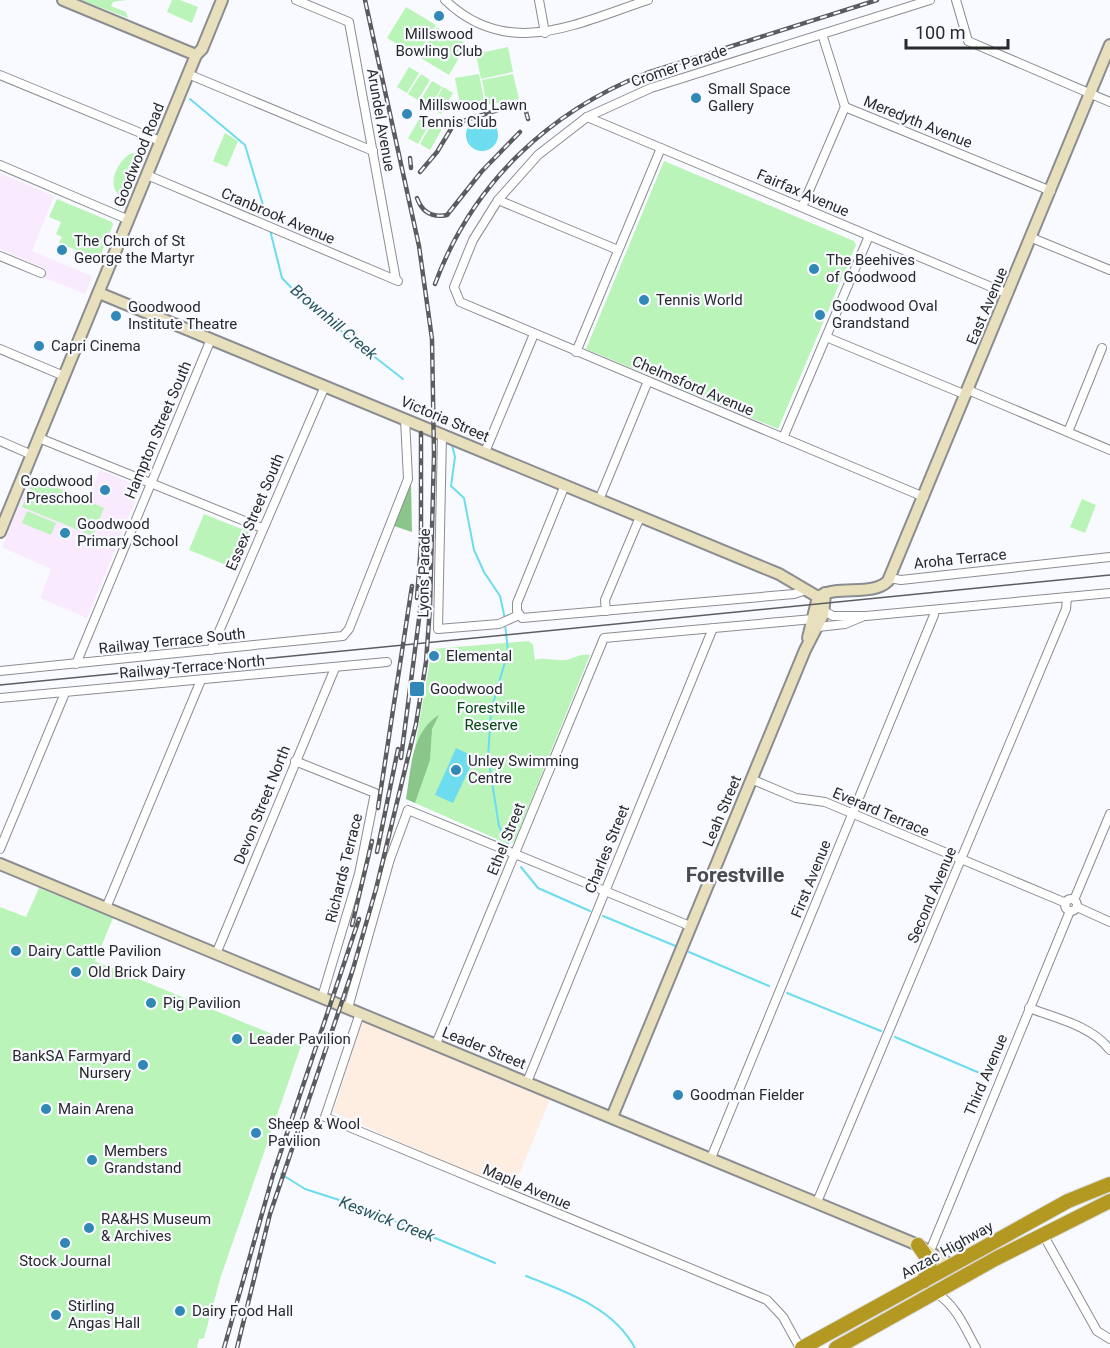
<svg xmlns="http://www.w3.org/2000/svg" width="1110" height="1348" font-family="Roboto,sans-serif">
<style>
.industrial{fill:#feede1}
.education{fill:#f9eafe}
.green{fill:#bbf4b9}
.forest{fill:#8ac589}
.water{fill:#6ddcee}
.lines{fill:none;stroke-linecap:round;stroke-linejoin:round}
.stream{stroke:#6ddcee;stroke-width:2}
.street-casing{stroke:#8a8d91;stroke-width:10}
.secondary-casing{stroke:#8a8d91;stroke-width:14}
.highway-casing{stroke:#d8d8d9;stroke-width:16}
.street{stroke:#fff;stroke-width:8}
.secondary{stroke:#e8e0bc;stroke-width:10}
.highway{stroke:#b39921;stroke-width:14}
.tram{stroke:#5b5c5e;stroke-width:1.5}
.rail-casing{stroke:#5b5c5e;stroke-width:4.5}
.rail{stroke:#f8faff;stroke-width:2;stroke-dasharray:7;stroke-linecap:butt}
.poi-dot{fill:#3187b6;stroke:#f8faff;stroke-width:2}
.labels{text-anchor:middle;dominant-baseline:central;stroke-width:4.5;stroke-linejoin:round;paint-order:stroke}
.poi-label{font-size:15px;fill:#28292a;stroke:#f8faff;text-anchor:start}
.street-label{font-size:15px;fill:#28292a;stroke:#f8faff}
.park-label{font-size:15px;fill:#05460c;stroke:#f8faff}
.water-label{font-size:16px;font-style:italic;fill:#24555d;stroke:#f8faff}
.district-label{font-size:21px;font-weight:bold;fill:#484a4d;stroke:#f8faff}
</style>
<rect width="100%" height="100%" fill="#f8faff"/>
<path class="industrial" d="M363 1021 550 1099 512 1192 333 1112Z"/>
<g class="education">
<path d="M0 173 54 196 32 251 92 276 85 294 43 277 46 269 0 249Z"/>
<path d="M100 470 141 487 87 618 40 598 51 569 2 547 32 476 88 499Z"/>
</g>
<g class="green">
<path d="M81 0H126L113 2 111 6 126 12 128 18Z"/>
<path d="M172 0H180L198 7 192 23 167 12Z"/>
<path d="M406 7 436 25 417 56 387 38Z"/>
<path d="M437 27 467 44 449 75 419 57Z"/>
<path d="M508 47 513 72 481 79 476 54Z"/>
<path d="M409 67 419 73 407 93 397 87Z"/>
<path d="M421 74 430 80 418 100 408 94Z"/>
<path d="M479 74 485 105 461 110 455 78Z"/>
<path d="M513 74 519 99 487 105 482 80Z"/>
<path d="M432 81 442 87 430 107 420 101Z"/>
<path d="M443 87 453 93 441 114 431 108Z"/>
<path d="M420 118 430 123 418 144 408 138Z"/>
<path d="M432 123 442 129 430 150 420 144Z"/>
<path d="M225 133 238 141 227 167 213 161Z"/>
<path d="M132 153 141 155 123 198C104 188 117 160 132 153Z"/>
<path d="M664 161 854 241 856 245 778 429 586 349Z"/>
<path d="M57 199 112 222 113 225 99 259 59 243 62 237 56 234 61 222 49 217Z"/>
<path d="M34 478 104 508 93 536 22 507Z"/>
<path d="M1082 499 1096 505 1085 533 1070 527Z"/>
<path d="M27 511 56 523 51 535 22 523Z"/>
<path d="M204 514 249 532 236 569 189 550Z"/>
<path d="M529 641 533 645 535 660C546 657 554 661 565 660 574 659 580 653 590 655L514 842 508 844 406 799 432 649Z"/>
<path d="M39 888 113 918 95 961 301 1046 221 1276 204 1338 199 1339 197 1348H0V907L26 917Z"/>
</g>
<g class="forest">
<path d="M411 480 412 532 394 526Z"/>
<path d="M439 715 432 729 430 760 415 803 406 799C411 770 411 732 439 715Z"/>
</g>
<g class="water">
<circle cx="482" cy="135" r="16"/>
<path d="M456 748 475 757 453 803 435 795Z"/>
</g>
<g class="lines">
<g class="stream">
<path d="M190 99 245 145 266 215"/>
<path d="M270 230 282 278 308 305 403 379"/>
<path d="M452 445 455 457 451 486 464 498 474 550 484 572 500 596 505 619"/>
<path d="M505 624 508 651 491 711 488 757 499 826 508 844"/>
<path d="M521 867 538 888 590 911"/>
<path d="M603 916 678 947"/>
<path d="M689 952 769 986"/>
<path d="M787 993 881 1031"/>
<path d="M895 1037 989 1077"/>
<path d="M281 1174 305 1189 361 1207 495 1263"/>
<path d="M526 1276C566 1292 613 1307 635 1348"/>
</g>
<g class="street-casing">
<g id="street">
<path d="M296 0 349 22 396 280"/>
<path d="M445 0C508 61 577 23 648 0"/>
<path d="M539 0 545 33"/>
<path d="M956 0 968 41 1110 102"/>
<path d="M822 34 845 107 1051 191"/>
<path d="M188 74 373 151"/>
<path d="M0 75 160 141"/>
<path d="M587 117 1008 294"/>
<path d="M0 165 129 220"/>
<path d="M147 175 398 281"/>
<path d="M498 200 618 250"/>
<path d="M802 207 845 107"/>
<path d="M1032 238 1110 270"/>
<path d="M0 256 41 273"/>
<path d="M826 337 966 395"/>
<path d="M0 349 64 376"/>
<path d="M576 352 661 148"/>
<path d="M968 390 1110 450"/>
<path d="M1068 432 1102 348"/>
<path d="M442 434 438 629 499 624 519 615"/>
<path d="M39 438 262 528"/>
<path d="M783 438 869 236"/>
<path d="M0 441 32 455"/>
<path d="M485 452 534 334"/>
<path d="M565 485 517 603V611L522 618 794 594 806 590"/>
<path d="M924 497 460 302 454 287 473 240 498 200 538 155 587 117 651 88 930 0"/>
<path d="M599 500 648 381"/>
<path d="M889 578 901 580 1110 557"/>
<path d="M606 611 605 600 640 517"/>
<path d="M824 611 833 616H866L1110 593"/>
<path d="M818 627 845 624 862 617"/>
<path d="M211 650 325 386"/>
<path d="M76 664 211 339"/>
<path d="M0 671 343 636 349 629 408 479 405 419"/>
<path d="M0 698 387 662"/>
<path d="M295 761 375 793 359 874 322 997"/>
<path d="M751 779 796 798 825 802 1066 903"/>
<path d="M0 849 65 693"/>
<circle cx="1071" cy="905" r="6"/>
<path d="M1074 900 1110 814"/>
<path d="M1077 907 1110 922"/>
<path d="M106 908 201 680"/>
<path d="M216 954 335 668"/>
<path d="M348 1008 390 859 408 810 690 926"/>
<path d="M1029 1008C1056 1018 1092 1026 1110 1050"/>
<path d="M360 1013 325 1117 767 1300 783 1317 800 1348"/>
<path d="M436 1044 604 638 813 619"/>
<path d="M527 1082 713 628"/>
<path d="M711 1158 934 615V610"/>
<path d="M817 1202 1066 609 1067 597"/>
<path d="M1044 1236 1097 1331 1110 1339"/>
<path d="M930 1251 1070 911"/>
<path d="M936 1293C956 1305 965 1328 976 1348"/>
</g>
</g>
<g class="secondary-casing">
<g id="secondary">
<path d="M63 0 196 55"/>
<path d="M99 293 779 574 818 597"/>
<path d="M0 532 196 55 202 49 222 0"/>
<path d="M818 597C838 584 872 597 888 581L1110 45"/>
<path d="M808 638 818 597"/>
<path d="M0 864 918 1245 946 1262 950 1268"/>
<path d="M612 1117 805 650 823 615 825 593"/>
</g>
</g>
<g class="highway-casing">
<g id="highway">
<path d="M918 1245 930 1262 924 1281"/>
<path d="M802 1348 1068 1201 1110 1184"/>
<path d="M836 1348 995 1259 1110 1201"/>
</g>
</g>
<use href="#street" class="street"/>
<use href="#secondary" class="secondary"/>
<use href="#highway" class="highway"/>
<path class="tram" d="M0 685 1110 575"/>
<g class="rail-casing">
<g id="rail">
<path d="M410 158 411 168"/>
<path d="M420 172 437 152 454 124 517 104 525 108 528 119"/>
<path d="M417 198C422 212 432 218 447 215L482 171 520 132"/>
<path d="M435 284C472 184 548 112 647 73L877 0"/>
<path d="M417 598 421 544V433"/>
<path d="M401 758 423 588"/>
<path d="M378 808 412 586"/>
<path d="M377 852 398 749"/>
<path d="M352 925 372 841"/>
<path d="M224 1348 273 1175 359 919"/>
<path d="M237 1348 270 1214 353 969 376 889 416 724 426 662 430 607 434 454 432 339 419 246 365 0"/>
</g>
</g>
<use href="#rail" class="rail"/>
</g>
<g class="poi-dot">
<circle cx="439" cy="16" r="6"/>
<circle cx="696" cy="98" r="6"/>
<circle cx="407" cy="114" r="6"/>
<circle cx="62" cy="250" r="6"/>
<circle cx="814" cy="269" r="6"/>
<circle cx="644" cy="300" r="6"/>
<circle cx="820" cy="315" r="6"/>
<circle cx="116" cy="316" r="6"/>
<circle cx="39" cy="346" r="6"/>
<circle cx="105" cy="490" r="6"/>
<circle cx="65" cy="533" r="6"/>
<circle cx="434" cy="656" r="6"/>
<rect x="409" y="681" width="16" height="16" rx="3"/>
<circle cx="456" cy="770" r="6"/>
<circle cx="16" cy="951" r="6"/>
<circle cx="76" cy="972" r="6"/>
<circle cx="151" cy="1003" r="6"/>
<circle cx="237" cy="1039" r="6"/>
<circle cx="143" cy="1065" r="6"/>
<circle cx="678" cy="1095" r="6"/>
<circle cx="46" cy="1109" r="6"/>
<circle cx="256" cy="1133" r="6"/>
<circle cx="92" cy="1160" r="6"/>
<circle cx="89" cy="1228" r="6"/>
<circle cx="65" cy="1243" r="6"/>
<circle cx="180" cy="1311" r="6"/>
<circle cx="56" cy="1315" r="6"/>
</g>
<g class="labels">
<g class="poi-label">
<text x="439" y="34" text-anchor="middle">Millswood<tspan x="439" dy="17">Bowling Club</tspan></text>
<text x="708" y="89">Small Space<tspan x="708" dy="17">Gallery</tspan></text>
<text x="419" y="105">Millswood Lawn<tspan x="419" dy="17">Tennis Club</tspan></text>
<text x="74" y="241">The Church of St<tspan x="74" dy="17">George the Martyr</tspan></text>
<text x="826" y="260">The Beehives<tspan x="826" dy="17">of Goodwood</tspan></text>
<text x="656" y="300">Tennis World</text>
<text x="832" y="306">Goodwood Oval<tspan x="832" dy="17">Grandstand</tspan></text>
<text x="128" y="307">Goodwood<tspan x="128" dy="17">Institute Theatre</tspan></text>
<text x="51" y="346">Capri Cinema</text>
<text x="93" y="481" text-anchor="end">Goodwood<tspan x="93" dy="17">Preschool</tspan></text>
<text x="77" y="524">Goodwood<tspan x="77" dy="17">Primary School</tspan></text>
<text x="446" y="656">Elemental</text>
<text x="430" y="689">Goodwood</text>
<text x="468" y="761">Unley Swimming<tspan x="468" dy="17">Centre</tspan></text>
<text x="28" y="951">Dairy Cattle Pavilion</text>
<text x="88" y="972">Old Brick Dairy</text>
<text x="163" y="1003">Pig Pavilion</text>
<text x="249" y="1039">Leader Pavilion</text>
<text x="131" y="1056" text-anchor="end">BankSA Farmyard<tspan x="131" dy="17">Nursery</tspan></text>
<text x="690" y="1095">Goodman Fielder</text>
<text x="58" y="1109">Main Arena</text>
<text x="268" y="1124">Sheep &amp; Wool<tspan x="268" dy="17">Pavilion</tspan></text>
<text x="104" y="1151">Members<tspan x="104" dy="17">Grandstand</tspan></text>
<text x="101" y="1219">RA&amp;HS Museum<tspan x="101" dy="17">&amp; Archives</tspan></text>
<text x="65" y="1261" text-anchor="middle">Stock Journal</text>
<text x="68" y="1306">Stirling<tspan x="68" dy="17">Angas Hall</tspan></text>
<text x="192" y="1311">Dairy Food Hall</text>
</g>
<g class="street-label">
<text transform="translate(679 66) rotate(-19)">Cromer Parade</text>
<text transform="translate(381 120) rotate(80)">Arundel Avenue</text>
<text transform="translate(918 122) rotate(22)">Meredyth Avenue</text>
<text transform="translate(139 155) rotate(-68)">Goodwood Road</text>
<text transform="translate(803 193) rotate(23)">Fairfax Avenue</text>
<text transform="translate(278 216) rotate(23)">Cranbrook Avenue</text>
<text transform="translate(987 306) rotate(-67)">East Avenue</text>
<text transform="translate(693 386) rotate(23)">Chelmsford Avenue</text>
<text transform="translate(445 419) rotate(23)">Victoria Street</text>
<text transform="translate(158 430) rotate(-67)">Hampton Street South</text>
<text transform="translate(255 512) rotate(-67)">Essex Street South</text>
<text transform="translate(960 559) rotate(-6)">Aroha Terrace</text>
<text transform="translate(424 573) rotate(-89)">Lyons Parade</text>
<text transform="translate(172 641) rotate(-6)">Railway Terrace South</text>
<text transform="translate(192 667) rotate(-5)">Railway Terrace North</text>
<text transform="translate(262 805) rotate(-68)">Devon Street North</text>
<text transform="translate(722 811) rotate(-67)">Leah Street</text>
<text transform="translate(881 812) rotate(23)">Everard Terrace</text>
<text transform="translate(506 839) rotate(-68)">Ethel Street</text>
<text transform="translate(607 849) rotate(-68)">Charles Street</text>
<text transform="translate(344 868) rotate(-76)">Richards Terrace</text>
<text transform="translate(811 879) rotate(-68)">First Avenue</text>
<text transform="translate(932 895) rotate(-67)">Second Avenue</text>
<text transform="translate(484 1048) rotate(22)">Leader Street</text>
<text transform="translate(986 1075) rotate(-67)">Third Avenue</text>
<text transform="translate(527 1187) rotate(23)">Maple Avenue</text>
<text transform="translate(947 1250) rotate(-29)">Anzac Highway</text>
</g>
<g class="park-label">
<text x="491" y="708">Forestville<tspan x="491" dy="17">Reserve</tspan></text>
</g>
<g class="water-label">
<text transform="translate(334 322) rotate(40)">Brownhill Creek</text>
<text transform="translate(387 1219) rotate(21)">Keswick Creek</text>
</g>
<g class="district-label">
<text x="735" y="875">Forestville</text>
</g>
</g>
<path d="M906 39v9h102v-9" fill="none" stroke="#28292a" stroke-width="3"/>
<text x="915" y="39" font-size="18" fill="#28292a" stroke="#f8faff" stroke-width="4.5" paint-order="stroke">100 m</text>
</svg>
